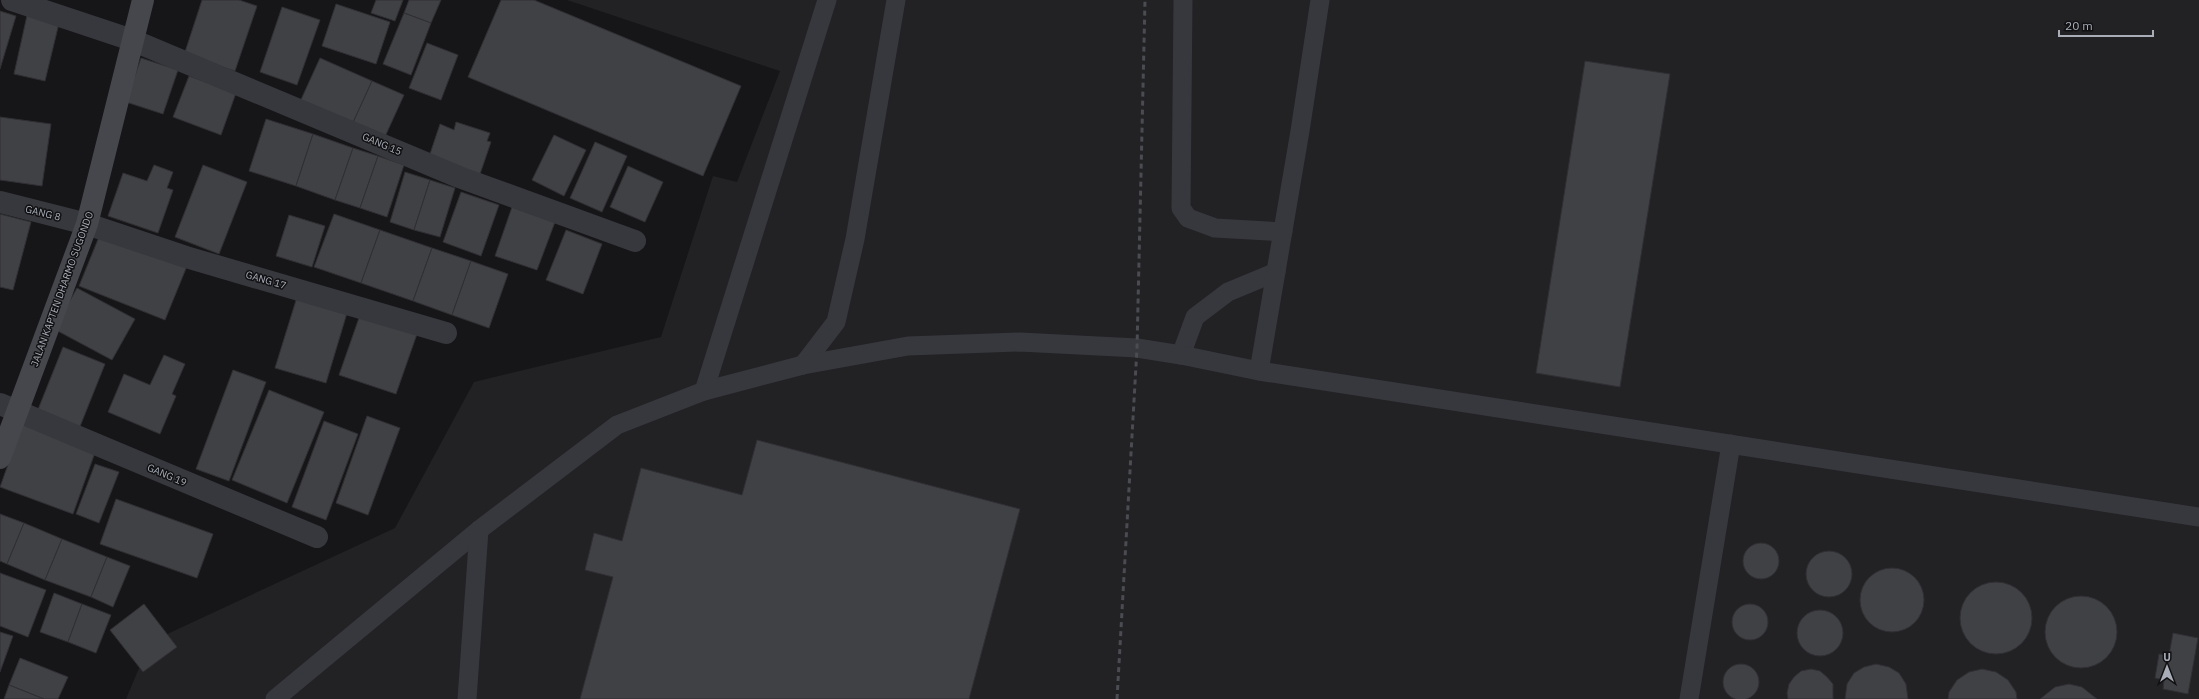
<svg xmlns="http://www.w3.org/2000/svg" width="2199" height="699" font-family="'IBM Plex Sans',sans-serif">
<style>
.built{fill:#222225}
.building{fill:#404145;stroke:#303034}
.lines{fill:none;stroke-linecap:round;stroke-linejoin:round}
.lane{stroke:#37383d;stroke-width:19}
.street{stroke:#37383d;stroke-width:22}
.secondary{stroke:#45474d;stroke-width:22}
.rail{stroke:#4a4c52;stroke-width:3;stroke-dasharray:5 4;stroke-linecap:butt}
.labels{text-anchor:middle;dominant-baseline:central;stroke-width:3;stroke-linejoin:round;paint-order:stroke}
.street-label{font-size:10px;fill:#a8adb8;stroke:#111113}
</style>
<rect width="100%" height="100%" fill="#161618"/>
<path class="built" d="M567 0H2199V699H126L150 642 395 528 474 382 661 337 713 176 737 182 780 71Z"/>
<g class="building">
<path d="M202 0H239L257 6 235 71 184 55Z"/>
<path d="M376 0H403L395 21 371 13Z"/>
<path d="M409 0H441L431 23 404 13Z"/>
<path d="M501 0H534L741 86 703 176 468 77Z"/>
<path d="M336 4 390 22 376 64 322 46Z"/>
<path d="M282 7 320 20 297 85 260 72Z"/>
<path d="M0 11 16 16 0 69Z"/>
<path d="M28 11 60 19 45 81 14 74Z"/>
<path d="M404 13 431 23 411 75 383 64Z"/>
<path d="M427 43 458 55 441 100 409 88Z"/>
<path d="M141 58 178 70 163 114 126 102Z"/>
<path d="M320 58 372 81 351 127 299 104Z"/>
<path d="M1585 61 1670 74 1620 387 1536 373Z"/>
<path d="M189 76 236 93 221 135 173 117Z"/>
<path d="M372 81 404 95 383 141 351 127Z"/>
<path d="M0 117 51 124 42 186 0 180Z"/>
<path d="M266 119 313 134 296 186 249 171Z"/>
<path d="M456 122 490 133 487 141 491 142 479 177 428 160 440 124 454 130Z"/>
<path d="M313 134 353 148 335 200 296 186Z"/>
<path d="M554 135 586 150 564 196 532 180Z"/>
<path d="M595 142 627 156 602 212 570 198Z"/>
<path d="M353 148 378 156 360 208 335 200Z"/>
<path d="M378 156 404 165 387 217 360 208Z"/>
<path d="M154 165 173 172 167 188 173 190 158 233 108 216 123 173 147 181Z"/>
<path d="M203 165 247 182 219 254 175 237Z"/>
<path d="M628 166 663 182 645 222 610 207Z"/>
<path d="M405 172 430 180 414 230 390 222Z"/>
<path d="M430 180 455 188 440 237 414 230Z"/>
<path d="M461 192 499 205 481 256 443 242Z"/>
<path d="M512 207 555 222 537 270 495 256Z"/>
<path d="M0 214 31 222 13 290 0 287Z"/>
<path d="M334 214 380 230 361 283 314 267Z"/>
<path d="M289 215 325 226 312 267 276 256Z"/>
<path d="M380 230 432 248 413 301 361 283Z"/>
<path d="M566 230 602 244 583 294 546 280Z"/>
<path d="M101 232 187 266 165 320 79 286Z"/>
<path d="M432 248 471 261 452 315 413 301Z"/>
<path d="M471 261 508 274 489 328 452 315Z"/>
<path d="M77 288 135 319 112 360 54 329Z"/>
<path d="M297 297 347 313 326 383 275 368Z"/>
<path d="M360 315 417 334 396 394 339 375Z"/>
<path d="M63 347 105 364 79 429 37 412Z"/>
<path d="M164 355 185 364 172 394 176 396 160 434 108 412 124 374 150 385Z"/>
<path d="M233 370 266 382 229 481 196 469Z"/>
<path d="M269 390 324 412 287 503 232 480Z"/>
<path d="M367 416 400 428 368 515 336 503Z"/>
<path d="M24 420 97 447 73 514 0 487Z"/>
<path d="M324 421 358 434 326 520 292 507Z"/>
<path d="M757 440 1020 509 969 699H580L613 577 585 570 594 533 622 541 641 468 742 495Z"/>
<path d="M95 464 119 472 99 523 76 514Z"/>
<path d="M116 499 213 534 197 578 100 544Z"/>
<path d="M0 514 24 523 7 564 0 561Z"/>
<path d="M24 523 62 539 45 580 7 564Z"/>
<path d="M62 539 107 557 91 597 45 580Z"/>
<circle cx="1761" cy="561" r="18"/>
<circle cx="1829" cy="574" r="23"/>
<path d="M107 557 130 566 113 607 91 597Z"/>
<circle cx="1892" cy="600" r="32"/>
<path d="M0 573 46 590 28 637 0 626Z"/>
<circle cx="1996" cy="618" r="36"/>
<path d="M54 593 82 604 68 642 40 632Z"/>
<circle cx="2081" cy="632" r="36"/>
<path d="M82 604 111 615 96 653 68 642Z"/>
<path d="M144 604 177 647 143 672 110 630Z"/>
<circle cx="1750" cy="622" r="18"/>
<circle cx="1820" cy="633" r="23"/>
<path d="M0 632 13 636 0 672Z"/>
<path d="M2173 633 2198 638 2188 694 2163 689 2164 680 2155 678 2159 654 2169 655Z"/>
<path d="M20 658 68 677 58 699H44L9 685Z"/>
<path d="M1876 664 1889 667 1899 673 1906 684 1908 699H1845L1847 684 1854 673 1864 667Z"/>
<circle cx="1741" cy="682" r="18"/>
<path d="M1811 669 1820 671 1827 677 1833 684V699H1788L1787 693 1789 684 1794 677 1801 671Z"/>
<path d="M1982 669 1996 672 2008 680 2016 692 2017 699H1948L1949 692 1957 680 1969 672Z"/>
<path d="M2069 684 2082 687 2097 699H2040L2055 687Z"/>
<path d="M9 685 44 699H4Z"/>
</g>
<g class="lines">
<g class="lane">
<path d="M1183 0 1181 208 1188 218 1215 228 1283 232"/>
<path d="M1181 355 1195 317 1228 292 1276 272"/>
<path d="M803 365 836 322 855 239 896 0"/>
<path d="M1259 371 1300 131 1320 0"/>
<path d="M704 391 827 0"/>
<path d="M275 699 479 530 617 425 704 391 803 365 908 346 1020 342 1137 348 1181 355 1259 371 2199 517"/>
<path d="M467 699 479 530"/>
<path d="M1689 699 1731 444"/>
</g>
<g class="street">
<path d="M12 0 132 40 459 177 635 241"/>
<path d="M0 202 87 224 186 257 446 333"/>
<path d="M0 404 317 537"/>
</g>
<path class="secondary" d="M0 458 87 224 143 0"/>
<path class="rail" d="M1117 699 1137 348 1145 0"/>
</g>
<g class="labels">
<g class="street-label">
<text transform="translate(382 144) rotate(23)">GANG 15</text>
<text transform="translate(43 213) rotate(14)">GANG 8</text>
<text transform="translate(266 280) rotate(16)">GANG 17</text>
<text transform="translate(62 289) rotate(-70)">JALAN KAPTEN DHARMO SUGONDO</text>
<text transform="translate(167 475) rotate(23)">GANG 19</text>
</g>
</g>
<g transform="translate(2167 667)" stroke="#111113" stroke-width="3" paint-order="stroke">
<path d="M0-3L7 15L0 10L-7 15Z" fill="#a8adb8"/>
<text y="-6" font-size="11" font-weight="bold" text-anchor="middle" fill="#a8adb8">U</text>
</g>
<path d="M2059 30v6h94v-6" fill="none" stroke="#a8adb8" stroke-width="2"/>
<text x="2065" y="30" font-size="12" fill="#a8adb8" stroke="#111113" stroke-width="3" paint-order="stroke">20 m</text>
</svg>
